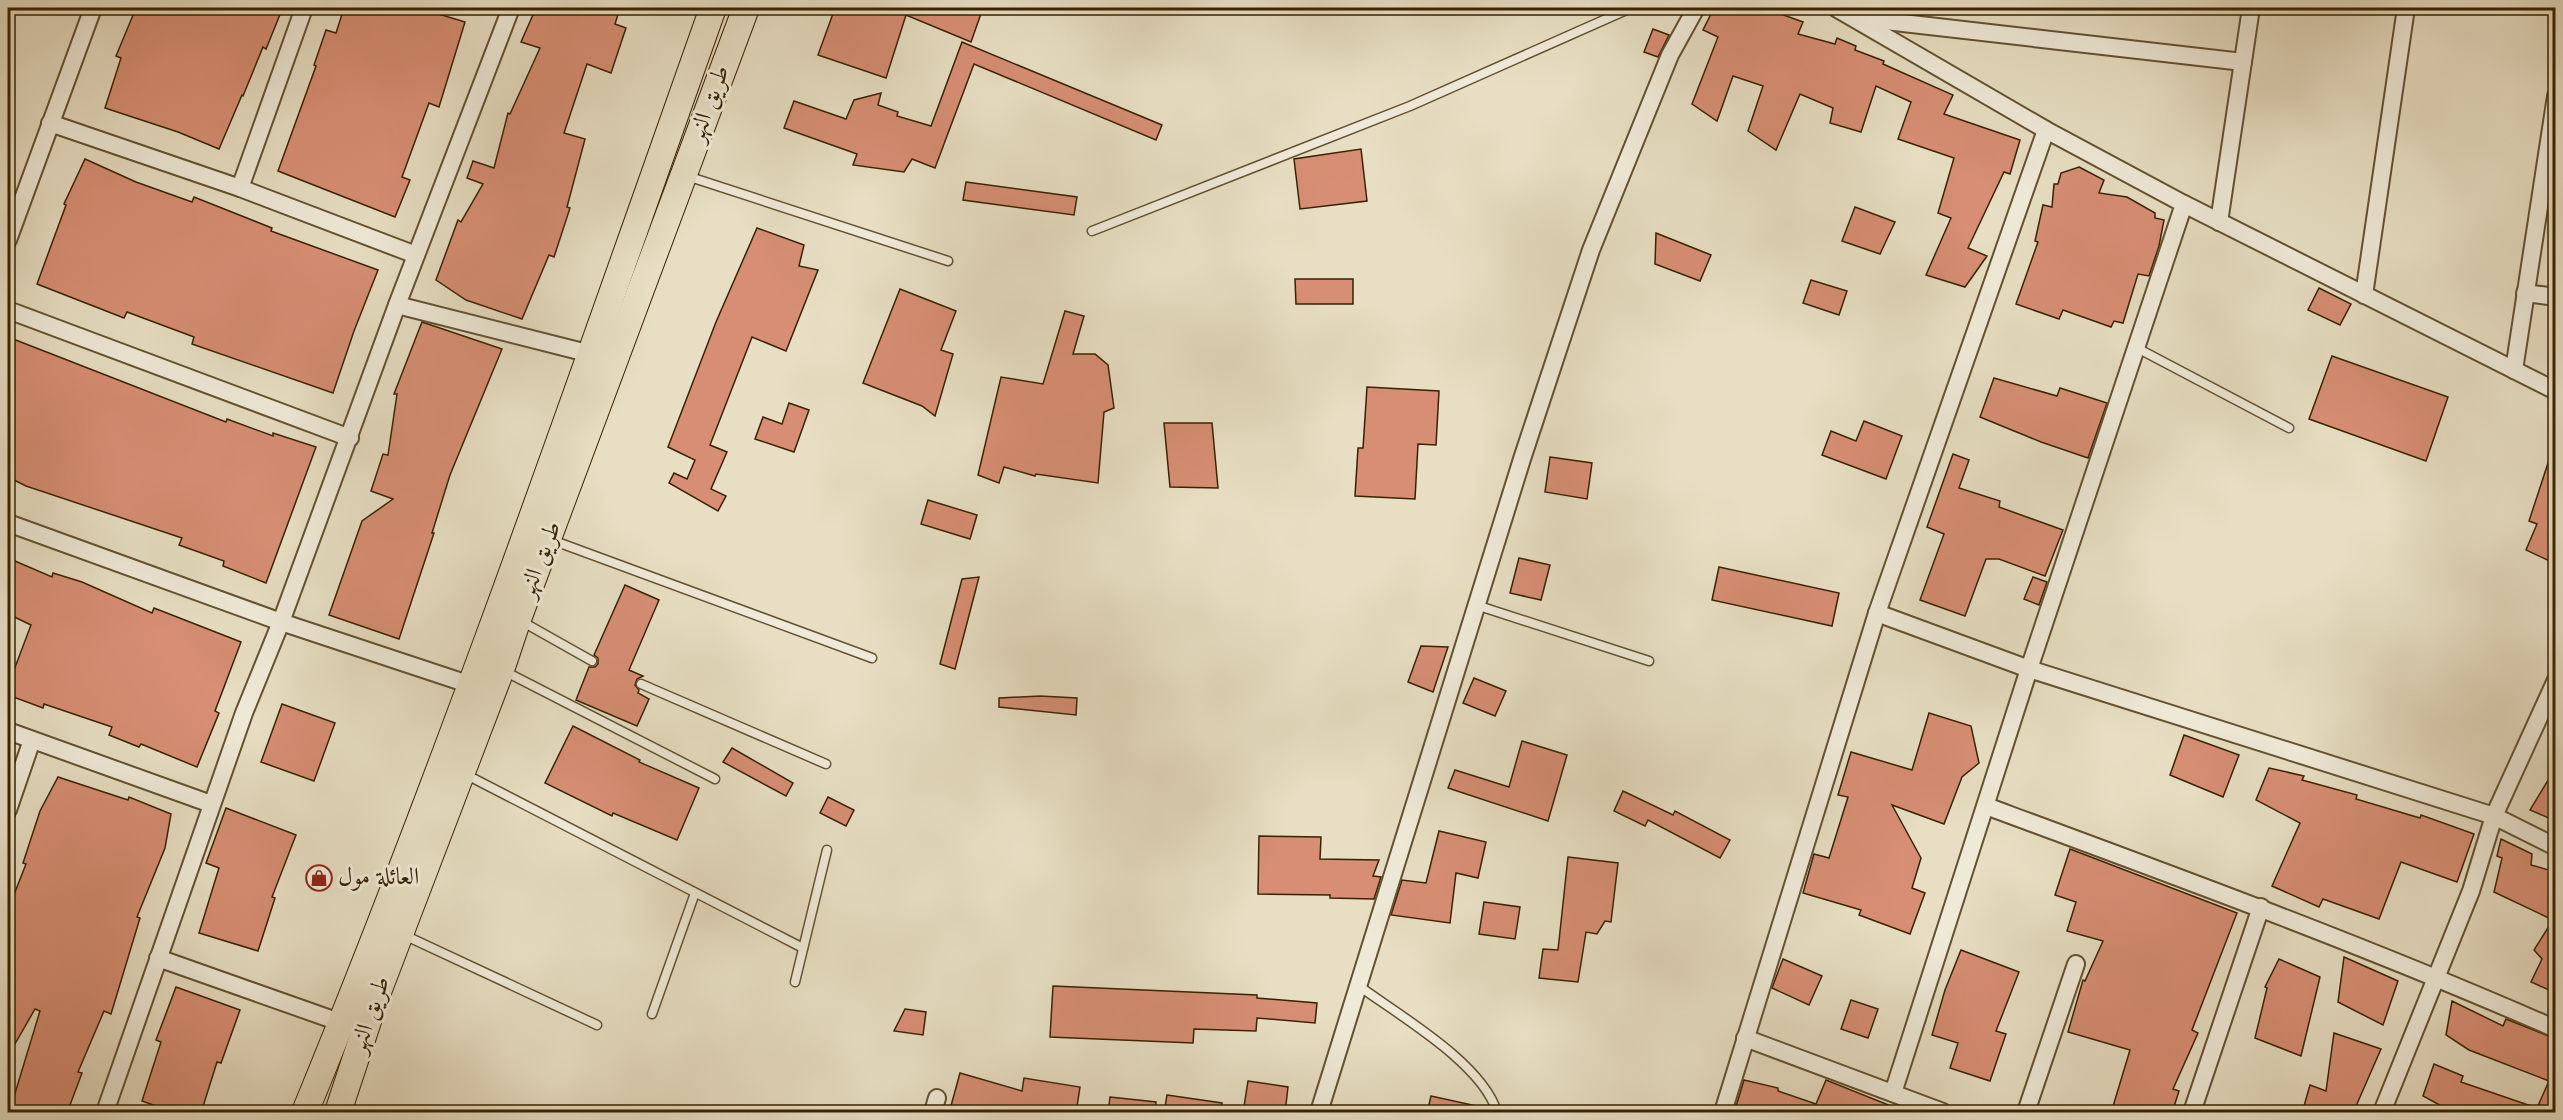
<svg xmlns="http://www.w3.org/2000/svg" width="2563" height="1120" font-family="'Old Standard TT',Amiri,serif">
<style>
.building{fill:#d78e74;stroke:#392200;stroke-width:1.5}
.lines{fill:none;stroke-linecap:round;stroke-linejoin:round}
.lane-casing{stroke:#645131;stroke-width:11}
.street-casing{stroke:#645131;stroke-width:20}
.primary-casing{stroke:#392200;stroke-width:28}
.lane{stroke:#efead8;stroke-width:8}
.street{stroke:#efead8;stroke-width:16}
.primary{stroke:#e7dec3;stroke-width:26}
.labels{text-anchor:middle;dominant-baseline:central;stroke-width:6;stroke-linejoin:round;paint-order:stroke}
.street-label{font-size:24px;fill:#392200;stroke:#efead8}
.poi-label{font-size:24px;fill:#392200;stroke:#efead8;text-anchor:start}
</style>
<rect width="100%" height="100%" fill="#e7dec3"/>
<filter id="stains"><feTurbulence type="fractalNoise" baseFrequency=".00333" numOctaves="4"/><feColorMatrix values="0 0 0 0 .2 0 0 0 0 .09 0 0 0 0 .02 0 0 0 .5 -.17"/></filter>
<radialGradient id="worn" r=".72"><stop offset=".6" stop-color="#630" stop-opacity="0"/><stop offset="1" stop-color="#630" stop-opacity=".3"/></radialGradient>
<g class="building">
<path d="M136 8H269L281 12 266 49 263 47 243 96 242 95 219 149 178 132 105 108 121 58 116 56Z"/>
<path d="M344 8H419L465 22 439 107 429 103 402 177 410 180 395 217 278 171 316 66 314 65 326 30 336 33Z"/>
<path d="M536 8H620L615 24 626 28 611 73 587 64 564 133 585 139 567 207 570 208 554 257 549 255 522 319 466 300 436 280 458 220 461 222 483 184 467 178 473 161 494 168 508 113 510 114 540 48 521 42Z"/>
<path d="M835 8H983L971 42 906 15 886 78 818 55Z"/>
<path d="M1714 8H1779L1778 13 1803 22 1798 34 1835 44 1837 38 1856 46 1855 50 1884 61 1883 64 1953 95 1944 114 2020 140 2010 174 2004 172 1968 248 1987 256 1965 287 1926 275 1951 218 1938 213 1954 158 1898 139 1911 102 1876 86 1861 132 1830 123 1833 108 1800 94 1776 150 1748 131 1763 86 1733 76 1717 121 1692 104 1718 37 1703 30Z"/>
<path d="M1653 29 1669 35 1658 57 1644 52Z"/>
<path d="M962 42 1162 125 1156 140 974 64 935 168 912 159 904 172 853 165 857 154 784 128 794 101 846 119 854 100 881 93 878 105 898 112 897 116 931 126Z"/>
<path d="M1361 149 1367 201 1300 209 1294 159Z"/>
<path d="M85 159 136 182 192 202 194 197 272 228 271 231 378 270 354 331 333 393 192 344 194 337 127 312 124 318 37 284 66 205 64 204Z"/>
<path d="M2079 167 2104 180 2099 193 2127 197 2155 213V218L2164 220 2159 246 2149 276 2138 274 2123 323 2114 321 2111 327 2063 310 2059 319 2016 304 2038 242 2035 241 2043 205 2052 207 2054 184H2058L2061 173Z"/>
<path d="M966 182 1077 197 1074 215 963 200Z"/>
<path d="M1855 207 1895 222 1880 254 1842 241Z"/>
<path d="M757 228 804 245 799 266 818 270 786 351 752 337 710 445 727 452 711 489 726 496 718 511 669 483 674 473 687 479 695 460 668 447 716 322Z"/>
<path d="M1656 233 1711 255 1700 281 1655 264Z"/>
<path d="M1295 279H1353V304H1296Z"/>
<path d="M1811 280 1847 291 1839 315 1803 303Z"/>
<path d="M2319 288 2351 304 2340 325 2308 310Z"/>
<path d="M900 289 956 311 941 350 953 354 935 416 922 406 863 383Z"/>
<path d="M1065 311 1084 316 1073 354H1095L1108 365 1114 408 1104 412 1098 483 1036 474 1035 476 1004 467 999 483 978 475 1001 377 1043 384Z"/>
<path d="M422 322 502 349 450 475 432 533H434L399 639 329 615 362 521 393 499 371 491 383 454 388 455 397 394H394Z"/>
<path d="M8 337 226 422 227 419 273 436V433L316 447 266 583 223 566 224 561 179 545 182 538 26 486 8 477Z"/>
<path d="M2332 356 2448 397 2426 461 2309 419Z"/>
<path d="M1994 378 2057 396 2060 388 2107 403 2088 458 2041 442 1980 417Z"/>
<path d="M1367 387 1439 391 1436 445 1418 444 1415 499 1355 496 1358 448H1363Z"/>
<path d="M789 403 809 410 794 452 755 439 763 417 782 424Z"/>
<path d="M1864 421 1902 436 1886 479 1822 455 1831 431 1856 441Z"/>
<path d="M1164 423H1212L1218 488 1170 487Z"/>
<path d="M2552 451 2556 452V564L2526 550 2537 524 2529 521Z"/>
<path d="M1953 454 1969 460 1959 488 2000 501 1999 507 2063 530 2045 576 1999 559H1986L1965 616 1920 600 1944 534 1927 527Z"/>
<path d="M1550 457 1592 463 1587 499 1545 492Z"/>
<path d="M928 500 977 515 970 539 921 524Z"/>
<path d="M8 558 52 577 53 573 82 582 152 613 154 608 241 642 215 711 219 713 197 767 141 744 139 747 109 735 112 727 44 704 43 708 8 695V686L31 625 8 614Z"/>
<path d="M1519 558 1550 565 1541 600 1510 593Z"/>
<path d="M1719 567 1839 593 1832 626 1712 600Z"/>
<path d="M979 577 955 669 940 664 962 579Z"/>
<path d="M2033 577 2047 582 2039 605 2024 599Z"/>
<path d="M625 585 659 600 629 670 643 676 637 679 635 685 639 690 638 693 649 699 637 726 576 700 589 667H595L598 664V658L594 655Z"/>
<path d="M1421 646 1448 647 1433 692 1408 682Z"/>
<path d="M1474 678 1506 691 1495 716 1463 703Z"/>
<path d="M1040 696 1077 698 1076 715 999 707V698Z"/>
<path d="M282 704 335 723 314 781 261 762Z"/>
<path d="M1929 713 1971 726 1979 763 1962 777 1944 824 1892 805 1921 858 1912 888 1925 893 1910 934 1859 915 1861 910 1803 893 1814 854 1829 858 1848 797 1838 795 1851 752 1912 770Z"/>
<path d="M573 726 640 760 639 762 699 788 677 840 613 813 612 816 545 783Z"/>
<path d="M2184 735 2239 755 2223 797 2170 775Z"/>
<path d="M1522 741 1567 755 1548 821 1448 788 1455 770 1509 787Z"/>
<path d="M732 748 793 783 786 796 723 762Z"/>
<path d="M2556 767V821L2530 810Z"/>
<path d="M2269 768 2304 776 2302 780 2357 795 2356 799 2420 818 2421 815 2474 834 2457 882 2401 862 2379 919 2323 899 2319 907 2272 886 2300 823 2256 800Z"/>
<path d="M58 777 128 800 129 797 171 814 165 848 137 917 140 918 111 1014 104 1011 78 1072 82 1073 67 1113H9L40 1011 35 1009 8 1056V910L26 864 23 863 40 811Z"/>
<path d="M1623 791 1673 815 1675 811 1730 840 1720 858 1648 820 1645 826 1614 811Z"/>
<path d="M828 797 854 810 846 826 820 813Z"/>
<path d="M226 808 296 835 272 897 275 898 258 951 199 933 219 868 206 863Z"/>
<path d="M1439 831 1486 842 1478 878 1456 873 1450 923 1391 915 1402 880 1426 883Z"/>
<path d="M1259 836 1321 837 1320 859 1379 860 1373 876 1381 877 1374 899 1330 898V895L1258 894Z"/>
<path d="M2501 839 2532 854 2531 865 2556 872V993L2531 982 2542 959 2534 950 2553 920 2494 892 2502 858 2497 856Z"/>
<path d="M2070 849 2237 913 2192 1030 2198 1033 2173 1089 2179 1091 2172 1113H2111L2130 1050 2068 1032 2083 980 2085 981 2103 941 2067 931 2076 902 2055 895Z"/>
<path d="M1568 857 1618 863 1611 922 1605 921 1597 934 1586 932 1578 982 1539 978 1543 949 1558 950Z"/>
<path d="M1484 902 1520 907 1515 939 1479 934Z"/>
<path d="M1961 950 2019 972 1996 1031 2006 1034 1990 1081 1950 1068 1958 1043 1932 1035 1945 990Z"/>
<path d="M2344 957 2398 981 2383 1025 2338 1002Z"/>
<path d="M1783 959 1822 976 1809 1005 1772 988Z"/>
<path d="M2279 959 2320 977 2301 1056 2255 1038 2267 988 2265 987Z"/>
<path d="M1053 986 1257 995V998L1317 1003 1315 1023 1257 1018 1256 1031 1194 1029 1193 1043 1050 1037Z"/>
<path d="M176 987 240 1010 221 1063 217 1062 201 1113H176L142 1101 161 1042 156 1040Z"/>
<path d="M1851 1000 1878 1009 1868 1038 1841 1029Z"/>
<path d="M2452 1001 2503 1026 2506 1019 2556 1039V1113H2454L2423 1096 2434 1064 2463 1076 2461 1082 2537 1108 2549 1081 2469 1050 2446 1035Z"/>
<path d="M905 1009 926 1012 923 1035 894 1031Z"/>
<path d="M2334 1033 2381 1049 2353 1113H2302L2310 1085 2326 1091Z"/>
<path d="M960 1073 1022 1091 1024 1078 1080 1087 1076 1113H949Z"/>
<path d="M1744 1080 1778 1088V1091L1816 1104 1826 1080 1901 1110V1113H1734Z"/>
<path d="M1248 1081 1288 1087 1285 1113H1243Z"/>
<path d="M1167 1095 1222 1103V1113H1164Z"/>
<path d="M1431 1096 1477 1106 1476 1113H1427Z"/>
<path d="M1110 1097 1156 1102 1155 1113H1108Z"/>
</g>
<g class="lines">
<g class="lane-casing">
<g id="lane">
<path d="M687 176 948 261"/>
<path d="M1092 231 1410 106 1631 8"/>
<path d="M2137 348 2289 428"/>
<path d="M549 539 872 658"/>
<path d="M1476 605 1649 661"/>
<path d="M521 621 592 661"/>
<path d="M504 671 715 779"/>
<path d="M641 684 826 764"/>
<path d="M463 773 803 948"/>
<path d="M404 935 597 1025"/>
<path d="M795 982 827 850"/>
<path d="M1359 986C1400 1016 1482 1063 1497 1112"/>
<path d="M652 1014 695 893"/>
</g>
</g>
<g class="street-casing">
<g id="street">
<path d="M1836 8 2046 130 2184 204 2029 669 1893 1093"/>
<path d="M1859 18 2243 62"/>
<path d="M50 123 240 188 416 255"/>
<path d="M240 188 304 8"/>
<path d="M2184 204 2556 391"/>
<path d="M2219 222 2251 8"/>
<path d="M8 240 93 8"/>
<path d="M2525 293 2556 297"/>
<path d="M2364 295 2406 8"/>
<path d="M397 305 591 354"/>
<path d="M8 310 350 438"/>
<path d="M2514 370 2556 96"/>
<path d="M8 523 281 622 471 685"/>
<path d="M1877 613 2029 669 2494 816 2556 847"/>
<path d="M8 731 211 804"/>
<path d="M1986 806C2178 877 2369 947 2556 1029"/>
<path d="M8 810 32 740"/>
<path d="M158 958 342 1023"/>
<path d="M1745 1038 1943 1112"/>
<path d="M105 1112 244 713 281 622 397 305 511 8"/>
<path d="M933 1112 937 1098"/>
<path d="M1319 1112 1522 459 1591 250 1670 55 1696 8"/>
<path d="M1723 1112 1877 613 2046 130"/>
<path d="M2026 1112 2076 964"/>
<path d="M2192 1112 2261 907"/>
<path d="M2382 1112 2471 891 2494 816 2556 680"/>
</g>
</g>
<g class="primary-casing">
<g id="primary">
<path d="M305 1112C454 749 582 378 713 8"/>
<path d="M338 1112 376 997 501 670 518 619 746 8"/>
</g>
</g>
<use href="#lane" class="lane"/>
<use href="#street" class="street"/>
<use href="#primary" class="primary"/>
</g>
<defs>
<g id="shop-ring" transform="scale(1.35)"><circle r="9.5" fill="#efead8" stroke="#8f2418" stroke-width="1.5"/><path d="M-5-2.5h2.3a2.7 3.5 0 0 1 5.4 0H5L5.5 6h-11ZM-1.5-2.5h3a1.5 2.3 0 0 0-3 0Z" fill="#8f2418"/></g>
</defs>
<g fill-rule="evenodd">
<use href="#shop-ring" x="319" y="878"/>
</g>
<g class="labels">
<g class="street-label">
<text transform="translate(710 104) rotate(-70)">طريق النهر</text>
<text transform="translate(541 560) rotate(-69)">طريق النهر</text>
<text transform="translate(371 1015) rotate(-71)">طريق النهر</text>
</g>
<g class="poi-label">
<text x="338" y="878">العائلة مول</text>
</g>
</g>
<rect width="2563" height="1120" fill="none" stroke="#e7dec3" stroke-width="30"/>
<rect x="9" y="9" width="2545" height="1102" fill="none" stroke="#392200" stroke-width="3"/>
<rect x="15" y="15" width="2533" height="1090" fill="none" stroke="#392200" stroke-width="1.5"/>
<rect width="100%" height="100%" filter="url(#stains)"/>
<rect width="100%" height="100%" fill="url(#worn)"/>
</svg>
